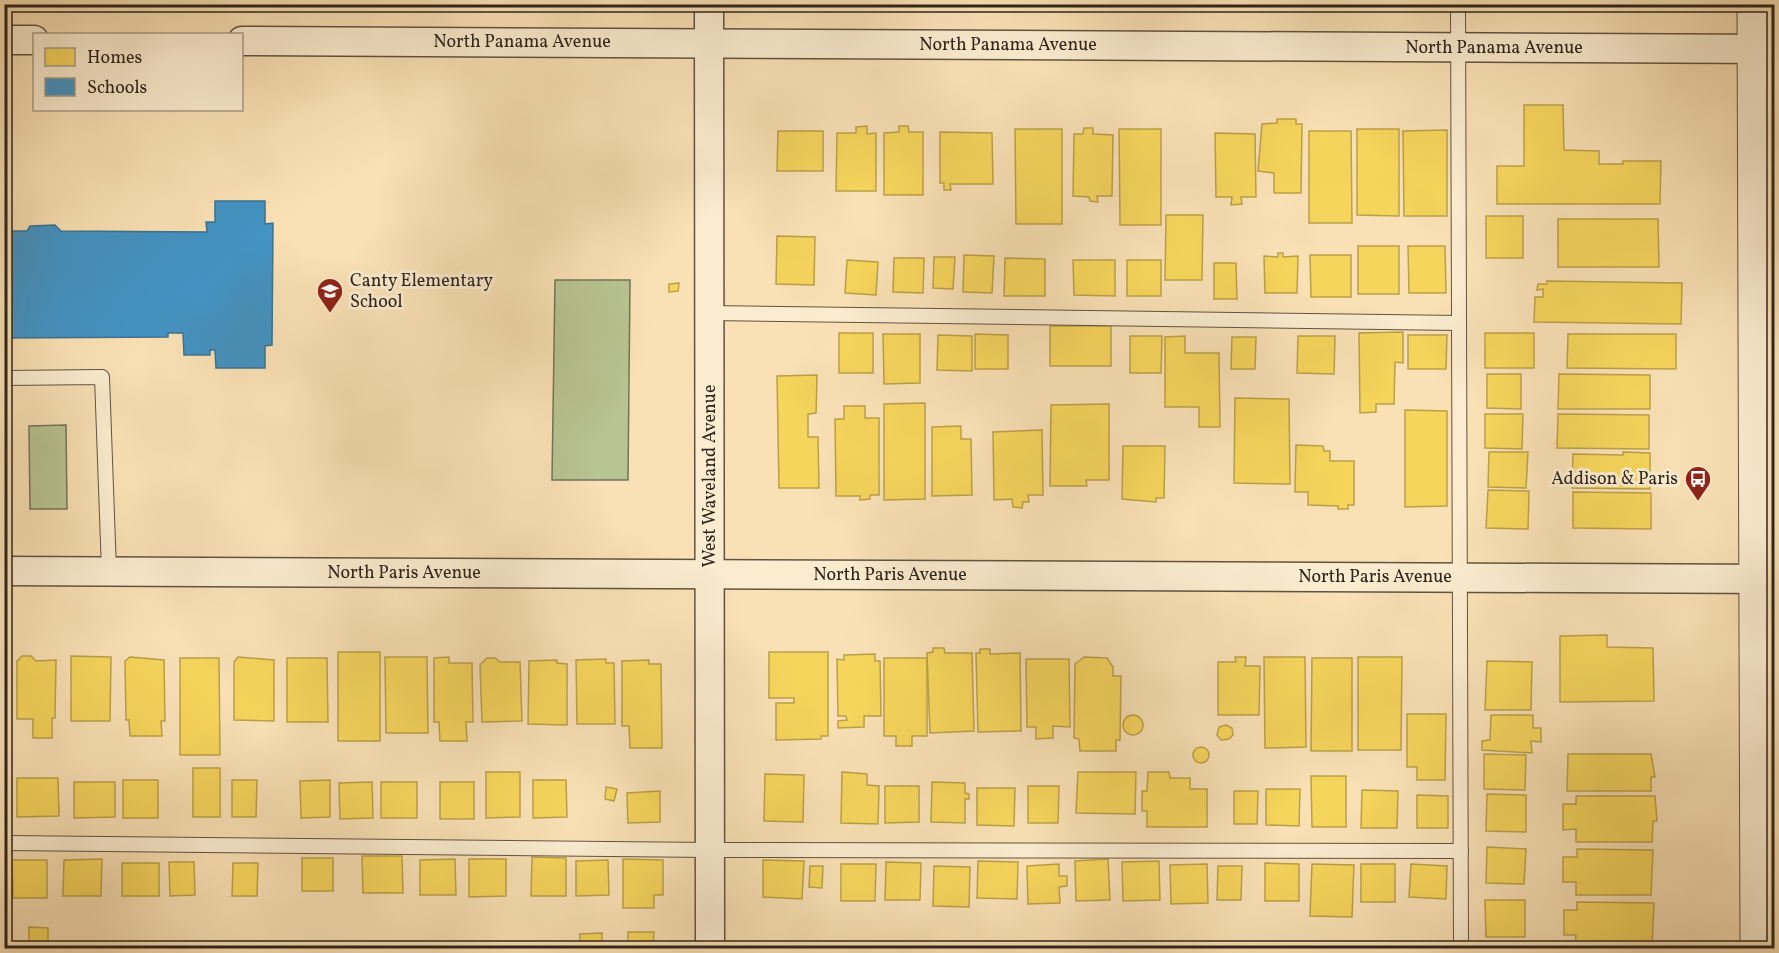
<svg xmlns="http://www.w3.org/2000/svg" width="1779" height="953" font-family="Vollkorn,serif">
<style>
.green{fill:#b8c492;stroke:#737457;stroke-width:1.5}
.homes{fill:#f6d55c;stroke:#baa049;stroke-width:1.5}
.schools{fill:#4393c3;stroke:#3d7291;stroke-width:1.5}
.lines{fill:none;stroke-linecap:round;stroke-linejoin:round}
.service-casing{stroke:#615342;stroke-width:16}
.minor-casing{stroke:#615342;stroke-width:31}
.tertiary-casing{stroke:#615342;stroke-width:35}
.service{stroke:#fbeccf;stroke-width:14}
.minor{stroke:#fbeccf;stroke-width:28}
.tertiary{stroke:#fbeccf;stroke-width:33}
.labels{text-anchor:middle;dominant-baseline:central;stroke-width:6;stroke-linejoin:round;paint-order:stroke}
.street-label{font-size:18px;fill:#2e241c;stroke:#fbeccf}
.poi-label{font-size:18px;fill:#2e241c;stroke:#fbeccf;text-anchor:start}
</style>
<rect width="100%" height="100%" fill="#f9e1b5"/>
<filter id="stains"><feTurbulence type="fractalNoise" baseFrequency=".00333" numOctaves="4"/><feColorMatrix values="0 0 0 0 .2 0 0 0 0 .09 0 0 0 0 .02 0 0 0 .5 -.17"/></filter>
<radialGradient id="worn" r=".72"><stop offset=".6" stop-color="#630" stop-opacity="0"/><stop offset="1" stop-color="#630" stop-opacity=".3"/></radialGradient>
<g class="green">
<path d="M555 280H630L628 480H552Z"/>
<path d="M66 425 67 509H30L29 426Z"/>
</g>
<g class="homes">
<path d="M1524 105H1563L1564 150 1599 151V164H1623V161H1661L1660 204H1497V166H1524Z"/>
<path d="M1277 119H1296V124H1302L1301 193H1274V173L1258 171 1262 124 1277 123Z"/>
<path d="M867 126V134L876 133V191H836L837 133H856V127Z"/>
<path d="M899 126H908L909 132H923V195H884V133L899 132Z"/>
<path d="M1084 128H1093V134L1113 135 1112 196H1097L1098 202 1090 201 1089 197 1073 196 1074 134H1083Z"/>
<path d="M1015 129H1062V224H1016Z"/>
<path d="M1119 129H1161V225H1120Z"/>
<path d="M1357 129H1399V216L1357 215Z"/>
<path d="M1447 130V216H1404L1403 131Z"/>
<path d="M778 131H823V171H777Z"/>
<path d="M1309 131H1351L1352 223H1309Z"/>
<path d="M940 132 992 133 993 184H950L951 190H944V183H940Z"/>
<path d="M1215 133 1255 134 1256 197H1241L1242 204 1231 205 1232 197H1216Z"/>
<path d="M1166 215H1203L1202 280H1165Z"/>
<rect x="1486" y="216" width="37" height="42"/>
<path d="M1558 219H1658L1659 267H1558Z"/>
<path d="M777 236 815 237 814 285 776 284Z"/>
<rect x="1358" y="246" width="41" height="48"/>
<path d="M1408 246H1445L1446 293H1409Z"/>
<path d="M1278 253H1283V257L1298 256 1297 293H1265L1264 256 1278 257Z"/>
<path d="M964 255 994 256 992 293 963 292Z"/>
<path d="M1310 255H1351V297H1311Z"/>
<path d="M934 257H955L953 289 933 288Z"/>
<path d="M894 258H924L923 293 893 292Z"/>
<path d="M1005 258 1045 259V296H1004Z"/>
<path d="M847 260 878 262 876 295 845 293Z"/>
<path d="M1073 260H1115V296L1074 295Z"/>
<rect x="1127" y="260" width="34" height="36"/>
<path d="M1214 263H1236L1237 299H1214Z"/>
<path d="M1547 281 1682 283 1681 324 1534 322 1535 297H1543V289L1537 290 1538 284H1547Z"/>
<path d="M679 283 678 291 669 292V284Z"/>
<rect x="1050" y="326" width="61" height="40"/>
<path d="M1403 332V363L1395 362 1394 404H1376V412L1360 413 1359 333Z"/>
<rect x="839" y="333" width="34" height="40"/>
<rect x="1485" y="333" width="49" height="35"/>
<path d="M883 334H920V383L884 384Z"/>
<path d="M975 334 1008 335V369H975Z"/>
<path d="M1568 334H1676V369L1567 368Z"/>
<path d="M938 335 972 336V371L937 370Z"/>
<path d="M1408 335H1447L1446 369H1408Z"/>
<path d="M1130 336H1162L1161 373H1130Z"/>
<path d="M1185 336V353H1219L1220 427H1199V407H1165V337Z"/>
<path d="M1298 336H1335L1334 374 1297 373Z"/>
<path d="M1232 337H1256L1255 369H1231Z"/>
<path d="M1487 374H1521V409L1487 408Z"/>
<path d="M1559 374 1650 375V409H1558Z"/>
<path d="M817 375 816 413 808 414V437H818L819 488H779L777 376Z"/>
<path d="M1235 398 1289 399 1290 484 1234 483Z"/>
<path d="M925 403V499L884 500V404Z"/>
<path d="M1109 404V480H1086L1087 486H1050L1051 405Z"/>
<path d="M844 406H865V418H879V495H870V499L860 500V496H836L835 419H844Z"/>
<path d="M1405 410 1447 411V506L1405 507Z"/>
<path d="M1485 414H1523L1522 449 1485 448Z"/>
<path d="M1558 414 1649 415V449L1557 448Z"/>
<path d="M961 426V439H971L972 495 932 496V427Z"/>
<path d="M1042 430 1043 495H1028L1029 502H1023L1022 508 1013 507 1012 499 994 500 993 432Z"/>
<path d="M1296 445 1323 446 1324 451H1330V461H1354V505H1348V509H1338V506L1308 505V492H1295Z"/>
<path d="M1123 446H1165L1164 498H1156V502L1122 499Z"/>
<path d="M1489 452H1528L1526 488 1488 487Z"/>
<path d="M1623 452 1650 453V489L1572 488 1573 454 1623 455Z"/>
<path d="M1488 490 1529 491 1528 529 1486 528Z"/>
<path d="M1573 492 1651 493V529L1573 528Z"/>
<path d="M1607 635V647L1653 648 1654 701 1560 702V636Z"/>
<path d="M933 648H944L945 653H972L974 731 930 733 927 653 933 652Z"/>
<path d="M980 649H990V654L1020 653 1021 731 978 732 976 653H980Z"/>
<rect x="338" y="652" width="42" height="89"/>
<path d="M769 652H828V736H821V739L776 740V703H794V698H769Z"/>
<path d="M875 654V661H880L881 716H864V727L838 728V721L847 720 846 716H838L837 659 844 660V655Z"/>
<path d="M22 656H31L36 661 56 660 55 718H52V738H33V719H17V661Z"/>
<path d="M71 656 111 657 110 721H71Z"/>
<path d="M130 657 164 660 165 721H161L162 736H130L129 720H126L125 661Z"/>
<path d="M238 657 274 660V721L234 720V662Z"/>
<path d="M385 657H427L428 733H386Z"/>
<path d="M449 657V663H472L473 722H466L467 741H440L439 722H434V658Z"/>
<path d="M1084 657 1107 658 1113 667V676H1121L1120 740H1116V751H1080L1079 739 1074 738 1075 664Z"/>
<path d="M1235 657H1246L1245 666H1260L1259 715H1218V662H1236Z"/>
<path d="M1264 657H1305L1306 747 1265 748Z"/>
<path d="M1358 657H1402L1401 750H1358Z"/>
<path d="M180 658H219L220 755H180Z"/>
<path d="M287 658H327L328 722H287Z"/>
<path d="M487 658H495L500 662H520L522 721 482 722 480 665Z"/>
<path d="M884 658H927V736H912V746H896V736H884Z"/>
<path d="M1312 658H1352V751H1311Z"/>
<path d="M606 659V663H614L615 724H577L576 660Z"/>
<path d="M1026 659H1069L1070 727 1053 726V738L1036 739V727H1027Z"/>
<path d="M557 660V663L567 664V725L528 724 529 661Z"/>
<path d="M649 660V664H661L662 748H630L629 726H622V661Z"/>
<path d="M1487 661 1532 662 1531 710H1485Z"/>
<path d="M1407 714H1446L1445 780H1417V767H1407Z"/>
<path d="M1491 715H1533V728H1541V742L1531 741 1532 753 1482 750V741L1490 740Z"/>
<circle cx="1133" cy="725" r="10"/>
<path d="M1226 725 1232 728 1233 735 1229 739 1221 740 1217 735 1219 727Z"/>
<circle cx="1201" cy="755" r="8"/>
<path d="M1484 754 1526 755 1525 790 1484 789Z"/>
<path d="M1568 754H1651L1655 777H1651V791H1567Z"/>
<rect x="193" y="768" width="27" height="49"/>
<path d="M486 772H520V817L486 818Z"/>
<path d="M842 772 867 774V785L879 786 878 824 841 823Z"/>
<path d="M1078 772H1136L1135 814 1076 813Z"/>
<path d="M1148 772H1169L1170 778H1190V789H1207V827H1147V811H1142V791H1147Z"/>
<path d="M765 774 804 775 803 822 764 821Z"/>
<path d="M1311 776H1346V827H1312Z"/>
<path d="M17 778H58L59 816 17 817Z"/>
<rect x="123" y="780" width="35" height="38"/>
<path d="M232 780H257L256 817H232Z"/>
<path d="M330 780V817L301 818 300 781Z"/>
<path d="M533 780H566L567 817 533 818Z"/>
<path d="M74 782H115V817L74 818Z"/>
<path d="M372 782 373 818 340 819 339 783Z"/>
<rect x="381" y="782" width="36" height="36"/>
<rect x="440" y="782" width="34" height="37"/>
<path d="M932 782 965 783V793L969 794V799H965V823L931 822Z"/>
<path d="M885 786H919V822L885 823Z"/>
<path d="M1028 786H1059L1058 823H1028Z"/>
<path d="M606 787 617 789 614 801 605 799Z"/>
<path d="M977 788H1015L1014 826 977 825Z"/>
<path d="M1266 789H1300L1299 826 1266 825Z"/>
<path d="M1362 790 1398 791 1397 828H1361Z"/>
<path d="M660 791V822L628 823 627 793Z"/>
<path d="M1234 791H1258L1257 824H1234Z"/>
<path d="M1487 794 1526 795V832L1486 831Z"/>
<path d="M1417 795 1448 796V828H1417Z"/>
<path d="M1576 796H1655L1657 821H1653L1652 842H1576V829L1563 830V804H1576Z"/>
<path d="M1487 847 1526 849 1524 884 1486 883Z"/>
<path d="M1577 849 1653 850 1651 895H1576V882H1563V857H1577Z"/>
<path d="M362 856H402L403 893H363Z"/>
<path d="M532 857 566 858V896H531Z"/>
<rect x="302" y="858" width="31" height="33"/>
<path d="M102 859 101 896H63L64 860Z"/>
<path d="M455 859 456 895H420V860Z"/>
<path d="M469 859H506V896L469 897Z"/>
<path d="M623 859 663 860V895H654V908H623Z"/>
<path d="M1108 859 1110 900 1076 901 1075 861Z"/>
<path d="M12 860H47V898H13Z"/>
<path d="M608 860 609 895 576 896V861Z"/>
<path d="M763 860 804 861 802 899 763 897Z"/>
<path d="M978 861 1018 862 1017 899 977 898Z"/>
<path d="M1159 861 1160 900 1123 901 1122 862Z"/>
<path d="M169 862H194L195 895 170 896Z"/>
<path d="M886 862 921 863 920 900H885Z"/>
<rect x="122" y="863" width="37" height="33"/>
<path d="M233 863H258L257 896H232Z"/>
<path d="M1265 863 1299 864V901H1265Z"/>
<path d="M841 864H876L875 901H841Z"/>
<path d="M1059 864V876H1067V886L1059 887 1060 903 1028 904 1027 866Z"/>
<path d="M1207 864 1208 903 1171 904 1170 865Z"/>
<path d="M1312 864 1354 865 1352 917 1310 916Z"/>
<rect x="1361" y="864" width="34" height="38"/>
<path d="M1411 864 1447 866 1446 899 1409 897Z"/>
<path d="M810 866H823L822 888 809 887Z"/>
<path d="M934 866 970 867 969 907 933 906Z"/>
<path d="M1218 866H1242L1241 900H1217Z"/>
<path d="M1485 900H1525V937H1486Z"/>
<path d="M1577 902 1654 903 1652 948 1575 947 1576 935H1564V910H1577Z"/>
<path d="M29 927 48 928V948H29Z"/>
<path d="M628 932H654L653 944H660V948H628Z"/>
<path d="M602 933V948H580V934Z"/>
<path d="M61 942H91L90 948H61Z"/>
<rect x="529" y="944" width="39" height="4"/>
<path d="M1352 945V948H1314V946Z"/>
</g>
<path class="schools" d="M215 201H265V224L273 223 272 345 265 346V368H216L215 350H210V355H184L183 333H168V337L4 338V231H27L30 226 55 225 61 231 207 232 206 222H215Z"/>
<g class="lines">
<g class="service-casing">
<g id="service">
<path d="M1458 4 1461 948"/>
<path d="M710 313 1459 323"/>
<path d="M4 378 102 377 109 571"/>
<path d="M4 843 710 850 1461 851"/>
</g>
</g>
<g class="minor-casing">
<g id="minor">
<path d="M709 4 710 948"/>
<path d="M4 40H34"/>
<path d="M242 41 1774 49"/>
<path d="M4 571 1774 579"/>
</g>
</g>
<g class="tertiary-casing">
<path id="tertiary" d="M1754 4 1757 948"/>
</g>
<use href="#service" class="service"/>
<use href="#minor" class="minor"/>
<use href="#tertiary" class="tertiary"/>
</g>
<defs>
<g id="school-pin" transform="scale(1.35)"><path d="M0 17L-7.5 6A9.5 9.5 0 1 1 7.5 6Z" fill="#8f2418" stroke="#fbeccf"/><path d="M0-5L7-2L0 1L-7-2ZM-4 1L0 2.5L4 1V4Q0 6-4 4Z" fill="#fff"/></g>
<g id="bus-pin" transform="scale(1.35)"><path d="M0 17L-7.5 6A9.5 9.5 0 1 1 7.5 6Z" fill="#8f2418" stroke="#fbeccf"/><path d="M-5-6H5V4H4V6H2V4H-2V6H-4V4H-5ZM-3.5-4V0h7V-4ZM-3.5 1.2v1.5H-2V1.2ZM2 1.2v1.5H3.5V1.2Z" fill="#fff"/></g>
</defs>
<g fill-rule="evenodd">
<use href="#school-pin" x="330" y="291"/>
<use href="#bus-pin" x="1698" y="479"/>
</g>
<g class="labels">
<g class="street-label">
<text x="522" y="42">North Panama Avenue</text>
<text x="1008" y="45">North Panama Avenue</text>
<text x="1494" y="48">North Panama Avenue</text>
<text transform="translate(710 476) rotate(-90)">West Waveland Avenue</text>
<text x="404" y="573">North Paris Avenue</text>
<text x="890" y="575">North Paris Avenue</text>
<text x="1375" y="577">North Paris Avenue</text>
</g>
<g class="poi-label">
<text x="350" y="281">Canty Elementary<tspan x="350" dy="21">School</tspan></text>
<text x="1678" y="479" text-anchor="end">Addison &amp; Paris</text>
</g>
</g>
<rect width="1779" height="953" fill="none" stroke="#f9e1b5" stroke-width="24"/>
<rect x="6" y="6" width="1767" height="941" fill="none" stroke="#2e241c" stroke-width="3"/>
<rect x="12" y="12" width="1755" height="929" fill="none" stroke="#2e241c" stroke-width="1.5"/>
<rect x="33" y="33" width="210" height="78" fill="#fbeccf" stroke="#a99c87" stroke-width="1.5"/>
<rect x="45" y="48" width="30" height="18" fill="#f6d55c" stroke="#a99c87" stroke-width="1.5"/>
<text x="87" y="63" font-size="18" fill="#2e241c">Homes</text>
<rect x="45" y="78" width="30" height="18" fill="#4393c3" stroke="#a99c87" stroke-width="1.5"/>
<text x="87" y="93" font-size="18" fill="#2e241c">Schools</text>
<rect width="100%" height="100%" filter="url(#stains)"/>
<rect width="100%" height="100%" fill="url(#worn)"/>
</svg>
